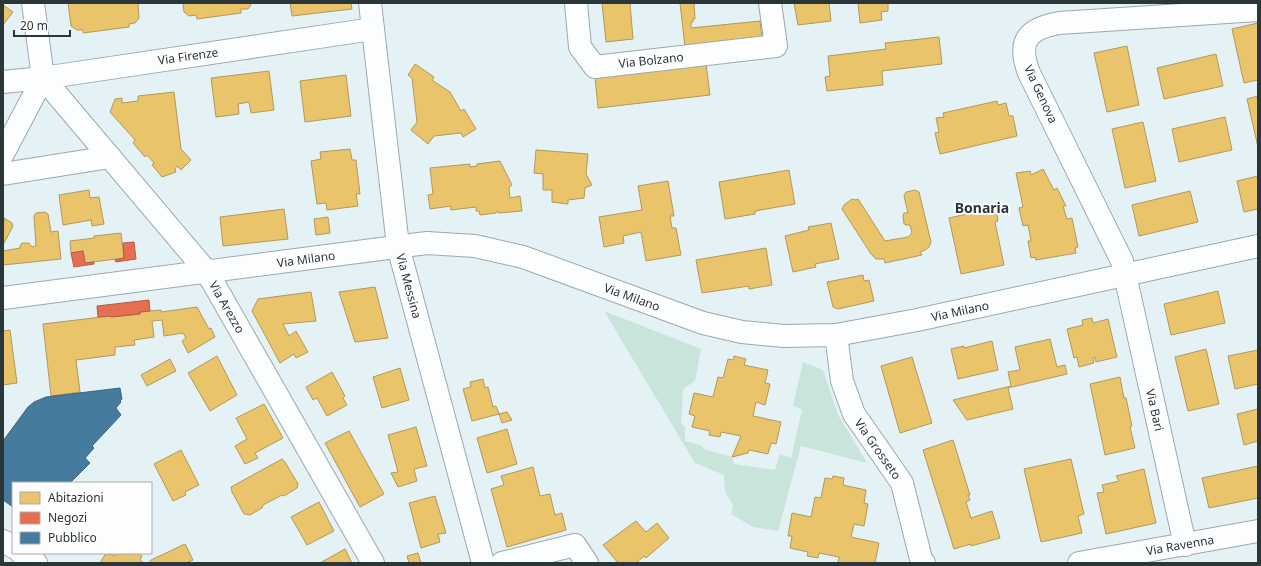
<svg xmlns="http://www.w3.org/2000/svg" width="1261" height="566" font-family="'Noto Sans',sans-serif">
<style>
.green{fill:#c8e4db}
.homes{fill:#e9c46a;stroke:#b0995b}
.shops{fill:#e76f51;stroke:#af5e4a}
.public{fill:#457b9d;stroke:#3d667f}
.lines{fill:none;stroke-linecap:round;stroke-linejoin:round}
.minor-casing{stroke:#9da8ab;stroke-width:24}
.minor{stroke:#fbfdfe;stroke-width:22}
.labels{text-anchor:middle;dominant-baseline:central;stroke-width:4;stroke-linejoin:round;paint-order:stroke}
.street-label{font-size:12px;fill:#2b3639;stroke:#fdfdfd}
.quarter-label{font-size:14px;font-weight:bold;fill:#2b3639;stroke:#fdfdfd}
</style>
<rect width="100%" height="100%" fill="#e5f2f5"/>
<path class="green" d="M604 311 701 349 695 381 683 389 681 424 685 427V441L703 446V449L732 457 734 464 775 470 780 454 791 458 802 410 793 405 803 362 823 370 838 415 867 463 801 446 778 531 753 527 731 514 733 506 725 491 724 475 695 463Z"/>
<g class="homes">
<path d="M68 3H138L139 18 135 23 129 24V27L83 33V30H77L71 26Z"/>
<path d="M183 3H252L248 9H241V13L197 19 196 15 189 16 184 12Z"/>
<path d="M290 3H351L352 9 292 16Z"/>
<path d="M602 3H630L633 39 606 42Z"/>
<path d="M680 3H694L695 19H693V22H691V28L760 21 762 38 685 47Z"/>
<path d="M794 3H829L831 21 798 25Z"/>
<path d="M858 3H888V11L881 12 882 20 860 23Z"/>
<path d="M3 5 13 12 3 25Z"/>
<path d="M1258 23V80L1244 83 1232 29Z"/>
<path d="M939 37 942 64 882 71 883 85 827 91 825 77 830 76 828 56 886 49 885 43Z"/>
<path d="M1127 46 1139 105 1107 112 1094 53Z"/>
<path d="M1216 54 1223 86 1164 99 1157 68Z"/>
<path d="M415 64 434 77 432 80 450 92 461 111 464 109 476 129 463 137 461 133 434 136 428 144 411 130 417 122 412 78 408 75Z"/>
<path d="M706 64 710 95 598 108 595 77Z"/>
<path d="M269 71 274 110 251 113 249 102 238 104 239 114 216 117 211 78Z"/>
<path d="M346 75 351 116 305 122 300 81Z"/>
<path d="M174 92 181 149 191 160 181 170 177 166 175 169 176 172 162 177 152 165 154 163 147 155 145 157 133 143 135 140 110 112 115 99 122 98V103L138 101V96Z"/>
<path d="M1258 96V147L1247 99Z"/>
<path d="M997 101 998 105 1006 103 1009 116H1013L1017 136 940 154 935 133 939 132 936 118 944 117 943 113Z"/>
<path d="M1225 117 1232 150 1179 162 1172 129Z"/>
<path d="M1143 122 1156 181 1125 188 1112 129Z"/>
<path d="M350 149 352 160H356L360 194H356L358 206 327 210 326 203 317 204 311 161 321 159 320 152Z"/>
<path d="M536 150 588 154 586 174 592 185 585 188 584 198 568 200V204L552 202V190H543V174L534 173Z"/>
<path d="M500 161 512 185 509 187 510 198 520 196 522 211 499 213V212H496V213L480 215 479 211H476V207L451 210V206L430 209 428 195 433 194 430 168 470 164V167L477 166V164Z"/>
<path d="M1043 169 1054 190 1057 188 1066 206H1063L1067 219 1072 218 1078 247 1075 248 1076 253 1036 260 1035 257 1031 258 1028 241H1031L1028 225 1023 226 1019 208 1023 207 1016 173 1030 171 1031 175Z"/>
<path d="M789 170 795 204 755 211V214L725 219 719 182Z"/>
<path d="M1258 176V209L1244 212 1237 181Z"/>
<path d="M668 181 674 216H670L672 228H676L681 255 646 261 641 232 623 236 624 243 604 247 599 217 642 210 638 186Z"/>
<path d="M89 190 90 198 99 197 104 224 92 226 91 220 63 225 59 195Z"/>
<path d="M915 190 919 192 931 242 929 247 925 250 920 252 922 255 885 263 884 259H876L871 254 842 209 844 205 852 199 856 200 858 199 885 241 908 237 912 233 910 225H907L904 224 903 216 904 213H908L904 196 906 192Z"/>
<path d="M1190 191 1198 222 1139 236 1132 205Z"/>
<path d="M991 206 993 215 997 214 998 221 995 222 1004 265 961 274 949 218 971 213 970 211Z"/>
<path d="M284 209 288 239 223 246 220 217Z"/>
<path d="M45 212 48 214 51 232 58 231 61 259 3 265V251L20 248V246L22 243H29L32 247 36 246 34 216 36 213Z"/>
<path d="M328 217 330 233 316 235 314 219Z"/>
<path d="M4 218 12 223 13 226 3 245Z"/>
<path d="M831 223 839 259 815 264 816 267 793 272 785 236 809 230 808 227Z"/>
<path d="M121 233 124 258 85 263 83 251 71 253 70 241 94 238V236Z"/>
<path d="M766 248 772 285 749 289V286L702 293 696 260Z"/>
<path d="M863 275 864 281 869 280 874 301 838 309 833 307 827 282Z"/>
<path d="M375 287 388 338 355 342 339 292Z"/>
<path d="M1218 291 1225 323 1171 335 1164 304Z"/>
<path d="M311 292 316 321 283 324 289 336 296 331 308 352 296 358 294 354 280 363 252 311 258 299Z"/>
<path d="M197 307 209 329 211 328 215 337 188 353 182 341 186 338 183 333 164 336 162 320 152 321 154 337 134 340 135 345 115 347V355L76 360 80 392 51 396 43 324 110 316 111 317 140 314V312L150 311 161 310V312Z"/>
<path d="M1092 318 1093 323 1108 319 1117 357 1096 362 1095 357 1093 358 1094 363 1079 367 1077 357 1074 358 1067 329 1083 325 1082 320Z"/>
<path d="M10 330 17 383 3 385V331Z"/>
<path d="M1050 339 1057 367 1065 365 1067 374 1008 388 1013 409 967 420 953 400 1011 386 1008 372 1020 370 1015 347Z"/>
<path d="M992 341 998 370 958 379 951 349 964 346V348Z"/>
<path d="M1206 349 1219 404 1188 411 1175 357Z"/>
<path d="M1258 350V384L1235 389 1228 356Z"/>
<path d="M217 356 237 395 210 411 188 373Z"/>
<path d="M734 356 746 359 744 365 768 370 765 383 770 384 765 405 756 402 753 416 781 422 776 444 771 443 768 454 749 450 748 453 732 457 741 436 721 432 720 437 709 435 710 431 692 427 695 416 689 414 694 393 713 397 718 377 723 378 728 359 733 360Z"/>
<path d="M912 357 932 423 900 433 881 366Z"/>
<path d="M170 359 176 371 147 386 141 375Z"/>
<path d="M400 368 409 400 382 408 373 377Z"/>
<path d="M332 372 345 396 343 398 347 405 327 416 317 398 313 400 306 387Z"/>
<path d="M1120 377 1124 398H1126L1132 426 1130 427 1135 448 1105 455 1090 384Z"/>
<path d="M483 379 485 388 488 387 493 407 496 406 499 414 472 421 463 389 471 387 470 382Z"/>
<path d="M264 404 283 438 255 453 258 458 245 464 235 446 247 439 236 418Z"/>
<path d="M1258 409V441L1244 445 1237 414Z"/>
<path d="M507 412 512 420 502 423 499 414Z"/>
<path d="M416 427 427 466 414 469 417 481 398 487 391 473 398 472 388 435Z"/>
<path d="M507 429 517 464 487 473 477 438Z"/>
<path d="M349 431 384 494 360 507 325 443Z"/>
<path d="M953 440 970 495H968L970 500 966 502 971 518 992 511 1000 538 971 546V544L954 549 923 450Z"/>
<path d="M181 450 199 485 185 492 186 495 173 501 154 464Z"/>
<path d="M282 459 285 462 298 484 297 488 284 496 282 495 263 505 262 508 250 515 244 514 232 492 231 487Z"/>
<path d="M1071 459 1084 514 1078 516 1082 533 1041 542 1024 469Z"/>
<path d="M1258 466V498L1209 508 1202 478Z"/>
<path d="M533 467 540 496 550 494 555 515 562 513 566 530 507 547 491 489 504 485 501 476Z"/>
<path d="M1144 469 1156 523 1106 534 1097 493 1104 492 1102 485 1119 481 1116 476Z"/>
<path d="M833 476 844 478 843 485 866 490 864 503 868 504 864 526 854 524 851 537 879 543 875 563H838L839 557 819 553 818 558 807 556 808 552 790 548 792 536H788L792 513 811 517 815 497 821 498 825 478 832 479Z"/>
<path d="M435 496 446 533 438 534 440 542 421 548 409 503Z"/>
<path d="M319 502 334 531 307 545 291 517Z"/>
<path d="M636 521 646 532 657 523 669 538 646 558 644 556 636 563H618L603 545Z"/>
<path d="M185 544 193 560 186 563H149L151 560Z"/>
<path d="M345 549 352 563H320Z"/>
<path d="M106 553 115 556 117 553H138L142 556 140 560 144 563H100Z"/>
<path d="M418 553 421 563H409L407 556Z"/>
</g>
<g class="shops">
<path d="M134 242 136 259 116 262 115 260 124 258 123 243Z"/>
<path d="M83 251 85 263 94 262V264L74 267 71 253Z"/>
<path d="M149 300 150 311 140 312V314L111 317 110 316 98 317 97 306Z"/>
</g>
<path class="public" d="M120 388 122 399 120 401 121 402 116 408 121 415 92 446 94 448 85 458 90 463 70 483H13V507L3 500V441L28 407 34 402 46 397Z"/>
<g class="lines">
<g class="minor-casing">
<g id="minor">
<path d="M33 3 43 78"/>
<path d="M370 3 398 246 483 563"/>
<path d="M576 3 580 47 595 67 776 46 770 3"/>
<path d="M43 78 207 272 373 563"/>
<path d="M3 82 43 78 373 29"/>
<path d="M3 154 43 78"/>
<path d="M3 174 110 157"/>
<path d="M3 298 427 243 475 246 523 257 703 323 742 332 784 336 836 335 917 320 1258 246"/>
<path d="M836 335 842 381 854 414 902 483 921 559 924 563"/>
<path d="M3 541 13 547"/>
<path d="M1185 545 1122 261 1029 73C1017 41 1027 29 1059 23L1258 10"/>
<path d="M21 553 36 563"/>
<path d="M502 563 575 545 587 563"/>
<path d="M1079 563 1258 531"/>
</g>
</g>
<use href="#minor" class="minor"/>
</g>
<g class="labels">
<g class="street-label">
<text transform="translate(188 56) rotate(-8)">Via Firenze</text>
<text transform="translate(651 60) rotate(-6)">Via Bolzano</text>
<text transform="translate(1041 94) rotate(65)">Via Genova</text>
<text transform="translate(306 259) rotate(-8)">Via Milano</text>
<text transform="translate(409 286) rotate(75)">Via Messina</text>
<text transform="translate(632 297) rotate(20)">Via Milano</text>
<text transform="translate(227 307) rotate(60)">Via Arezzo</text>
<text transform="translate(960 311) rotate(-12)">Via Milano</text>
<text transform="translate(1155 410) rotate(77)">Via Bari</text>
<text transform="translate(878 449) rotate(55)">Via Grosseto</text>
<text transform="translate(1180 545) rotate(-10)">Via Ravenna</text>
</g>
<g class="quarter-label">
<text x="982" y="207">Bonaria</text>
</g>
</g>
<rect width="1261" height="566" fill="none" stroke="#2b3639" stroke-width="8"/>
<rect x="12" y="482" width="140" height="72" fill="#fdfdfd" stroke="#a9adaf"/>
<rect x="20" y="492" width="20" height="12" fill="#e9c46a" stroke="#a9adaf"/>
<text x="48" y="502" font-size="12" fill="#2b3639">Abitazioni</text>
<rect x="20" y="512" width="20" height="12" fill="#e76f51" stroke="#a9adaf"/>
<text x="48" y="522" font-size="12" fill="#2b3639">Negozi</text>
<rect x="20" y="532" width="20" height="12" fill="#457b9d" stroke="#a9adaf"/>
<text x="48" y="542" font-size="12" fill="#2b3639">Pubblico</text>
<path d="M14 30v6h56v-6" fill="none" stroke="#2b3639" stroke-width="2"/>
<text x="20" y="30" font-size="12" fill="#2b3639" stroke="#fdfdfd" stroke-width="3" paint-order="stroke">20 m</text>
</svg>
